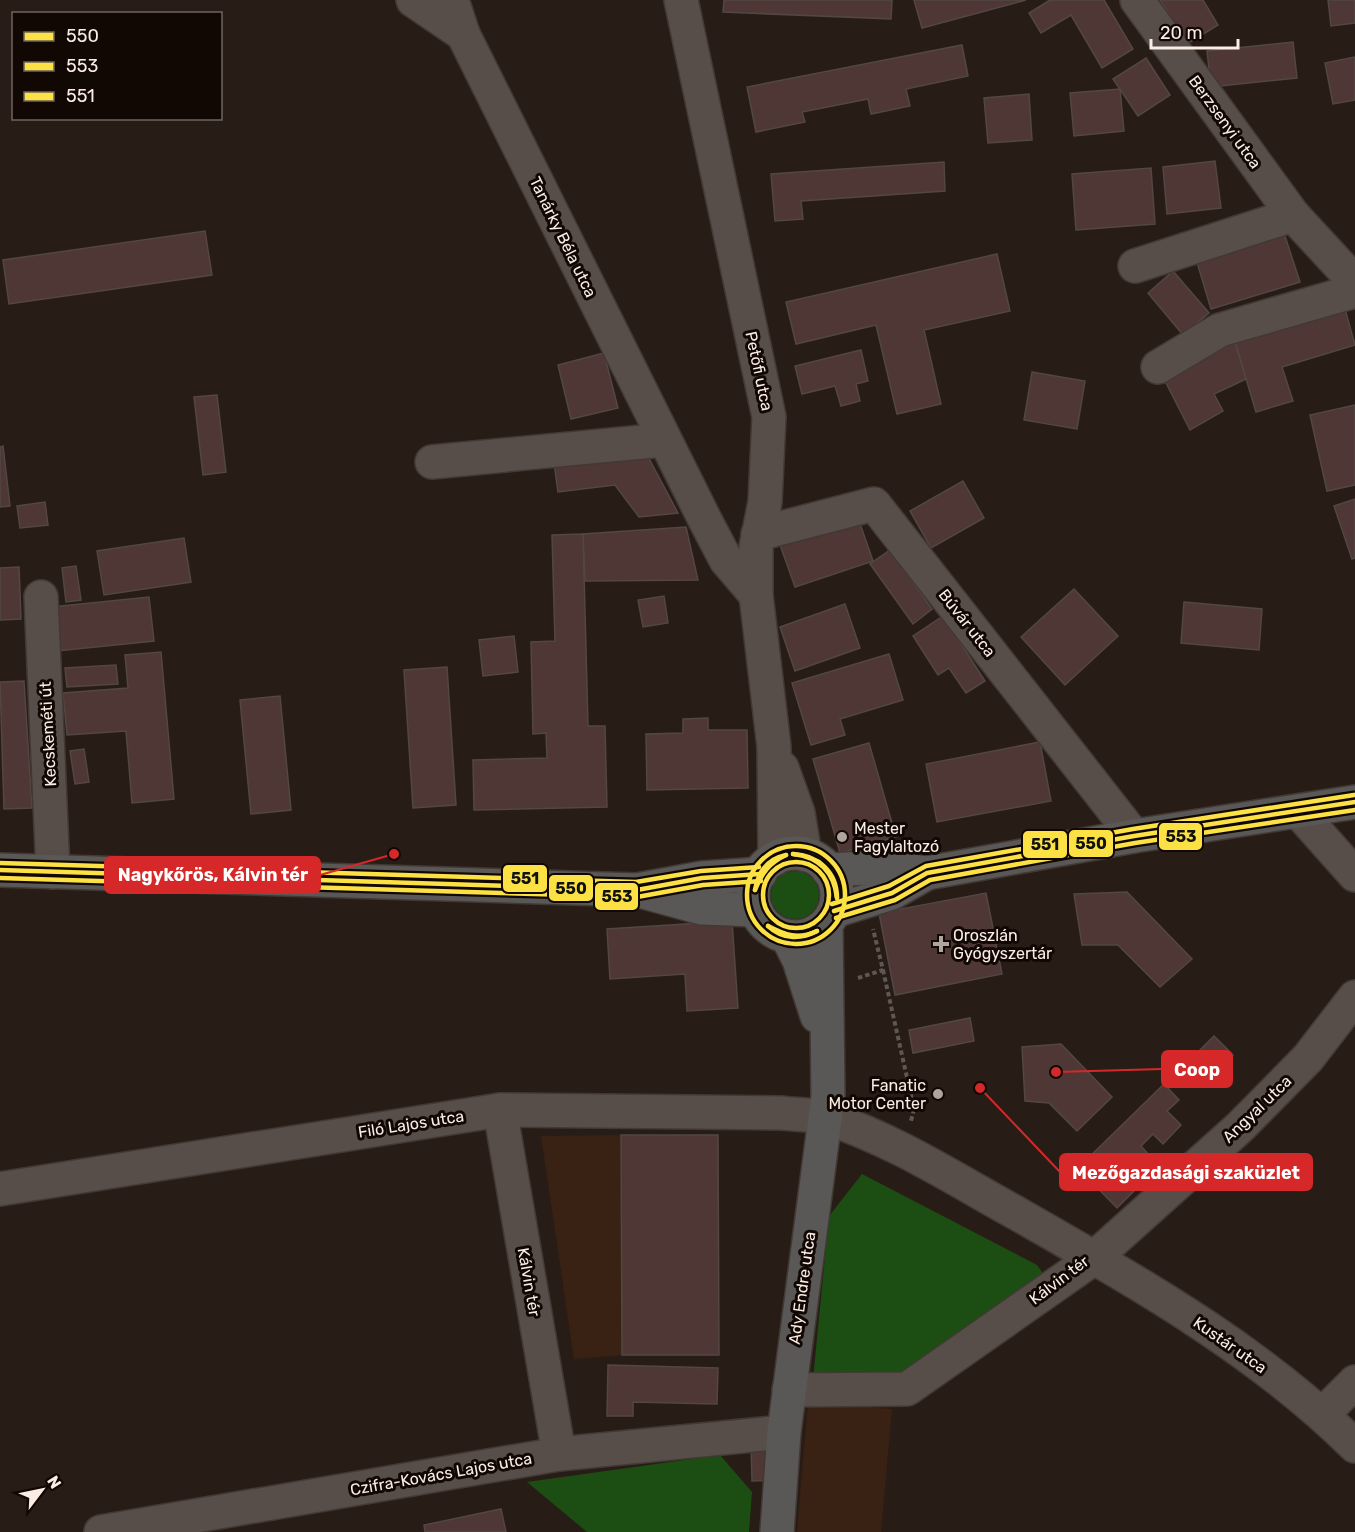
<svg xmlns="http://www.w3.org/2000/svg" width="1355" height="1532" font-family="Rubik,sans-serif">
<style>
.built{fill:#392113}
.green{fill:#1c4d12}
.building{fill:#4e3734;stroke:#524743;stroke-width:1.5}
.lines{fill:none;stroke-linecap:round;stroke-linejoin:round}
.minor-casing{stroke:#423935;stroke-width:36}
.major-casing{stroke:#423935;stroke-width:36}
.path{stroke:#5f5752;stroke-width:4;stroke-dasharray:4.5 3;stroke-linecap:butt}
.minor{stroke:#584e49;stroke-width:33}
.major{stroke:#5a5856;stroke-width:33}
.bus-1-casing{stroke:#110804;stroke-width:9}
.bus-2-casing{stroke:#110804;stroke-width:9}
.bus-3-casing{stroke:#110804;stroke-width:9}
.bus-1{stroke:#fbe143;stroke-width:4.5}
.bus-2{stroke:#fbe143;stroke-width:4.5}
.bus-3{stroke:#fbe143;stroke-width:4.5}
.poi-dot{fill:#b1a49c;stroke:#110804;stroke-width:2}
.labels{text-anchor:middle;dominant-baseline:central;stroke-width:6;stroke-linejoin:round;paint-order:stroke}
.street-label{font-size:16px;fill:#fbece4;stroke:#110804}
.poi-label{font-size:16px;fill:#fbece4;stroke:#110804;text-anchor:start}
.leader{fill:none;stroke:#d62828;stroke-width:2}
.callout-dot{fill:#d62828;stroke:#110804;stroke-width:2}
.callout{fill:#d62828;stroke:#d62828;stroke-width:2}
.callout-label{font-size:18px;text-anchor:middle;font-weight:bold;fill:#fff}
.line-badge{stroke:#110804;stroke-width:2}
.pale-badge-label{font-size:16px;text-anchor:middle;font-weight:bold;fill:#111}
</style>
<rect width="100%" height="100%" fill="#281d16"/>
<g class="built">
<path d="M621 1135 622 1355 574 1359 541 1136Z"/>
<path d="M808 1402 892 1409 881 1532H797Z"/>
</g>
<g class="green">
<circle cx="795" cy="895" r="24"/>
<path d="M862 1174 1037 1265 1044 1275 916 1376 813 1379 829 1216Z"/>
<path d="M720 1455 752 1492 749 1532H587L527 1482Z"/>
</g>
<g class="building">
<path d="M724 0H892L891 19 723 12Z"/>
<path d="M914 0H1026L922 28Z"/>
<path d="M1050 0H1104L1133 49 1102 68 1071 15 1041 33 1029 13Z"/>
<path d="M1160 0H1203L1218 25 1187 44Z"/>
<path d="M1328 0H1355V23L1331 26Z"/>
<path d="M1293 42 1297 78 1211 87 1207 51Z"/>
<path d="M962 45 968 76 906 89 910 106 871 114 868 99 802 112 805 122 756 132 747 87Z"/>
<path d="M1355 57V100L1333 104 1325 63Z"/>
<path d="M1146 58 1170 95 1138 116 1113 79Z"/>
<path d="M1120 89 1124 131 1074 136 1070 93Z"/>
<path d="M1029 94 1032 140 988 143 984 98Z"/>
<path d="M1215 161 1221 208 1167 214 1163 167Z"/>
<path d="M944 162 945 191 801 201 803 219 775 221 771 174Z"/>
<path d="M1151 168 1155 224 1076 230 1072 174Z"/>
<path d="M205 231 212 275 9 304 3 260Z"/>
<path d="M1284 233 1300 282 1211 309 1196 259Z"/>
<path d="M997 254 1010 311 924 330 941 404 897 414 876 325 796 344 786 302Z"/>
<path d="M1173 271 1209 313 1183 335 1148 293Z"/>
<path d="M1345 309 1355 345 1282 367 1293 401 1256 412 1235 342Z"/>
<path d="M1235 342 1246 379 1214 394 1223 411 1190 430 1164 379Z"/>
<path d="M861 350 868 381 856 384 860 401 841 406 835 386 802 394 795 366Z"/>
<path d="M604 353 618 408 571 419 558 365Z"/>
<path d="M1032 372 1085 381 1077 429 1024 420Z"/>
<path d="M217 395 226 472 203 475 194 397Z"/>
<path d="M1355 405V485L1327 491 1310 415Z"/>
<path d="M3 446 10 506 0 507V447Z"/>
<path d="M645 451 678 513 639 517 615 485 558 492 554 463Z"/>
<path d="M963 481 984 518 931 548 910 511Z"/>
<path d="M1355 499V558L1352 559 1334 506Z"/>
<path d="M45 502 48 525 20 528 17 506Z"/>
<path d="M857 515 873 561 795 587 779 542Z"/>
<path d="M686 527 698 580 585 581 583 534Z"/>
<path d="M583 534 588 726H605L607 807 474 810 473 760 547 758 546 733 533 734 531 642 555 641 552 535Z"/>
<path d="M184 538 191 582 104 595 97 551Z"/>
<path d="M890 550 932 609 913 624 870 564Z"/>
<path d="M76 566 81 600 66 602 62 568Z"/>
<path d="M19 567 21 619 0 620V568Z"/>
<path d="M1074 589 1118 636 1065 685 1021 637Z"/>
<path d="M664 596 668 623 643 627 638 600Z"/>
<path d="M149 597 154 641 57 651 52 607Z"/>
<path d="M1184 602 1262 609 1259 650 1181 643Z"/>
<path d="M845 604 860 648 795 671 780 627Z"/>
<path d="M943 616 985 681 966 693 949 668 938 675 913 636Z"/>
<path d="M514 636 518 672 483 676 479 640Z"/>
<path d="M161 652 174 799 132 803 126 731 67 735 63 693 128 688 125 655Z"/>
<path d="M889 654 903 700 840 719 845 735 811 745 792 683Z"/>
<path d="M116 665 118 684 67 687 65 668Z"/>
<path d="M447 667 456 805 413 808 404 670Z"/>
<path d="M24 681 32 808 4 809 0 682Z"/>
<path d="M280 696 291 810 251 814 240 700Z"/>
<path d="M708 718V730H747L748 788 647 790 646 734 683 733V719Z"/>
<path d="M1040 742 1051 801 937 822 926 764Z"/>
<path d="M869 743 896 837 840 853 813 759Z"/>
<path d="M84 749 89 782 75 784 70 751Z"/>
<path d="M1127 892 1192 959 1160 987 1118 945H1082L1074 894Z"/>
<path d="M986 893 1002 974 895 995 879 913Z"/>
<path d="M732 921 738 1008 687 1011 685 974 610 979 607 929Z"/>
<path d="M970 1018 974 1041 913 1053 909 1030Z"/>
<path d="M1214 1036 1233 1055 1213 1074 1195 1055Z"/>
<path d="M1061 1044 1112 1097 1077 1131 1049 1103 1025 1101 1022 1047Z"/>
<path d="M1164 1084 1179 1100 1167 1111 1181 1125 1163 1144 1153 1134 1141 1146 1148 1154 1135 1167 1146 1179 1117 1208 1078 1168Z"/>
<path d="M621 1135H718L719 1355H622Z"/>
<path d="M608 1365 718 1368 717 1404 633 1402V1416H607Z"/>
<path d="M751 1443H772V1480L752 1481Z"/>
<path d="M501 1509 506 1532H425L424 1525Z"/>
</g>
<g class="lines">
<g class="minor-casing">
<g id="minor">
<path d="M413 0 463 34"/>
<path d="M452 0 463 34 704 518 726 560 756 595"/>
<path d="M681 0 769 417 765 502 756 547V595L774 747 775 859"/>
<path d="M1137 0 1293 215 1355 282"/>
<path d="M1135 266 1293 215"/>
<path d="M1158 367 1220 330 1355 291"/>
<path d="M432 462 664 440"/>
<path d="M758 534 874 504 1134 836"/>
<path d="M41 597 53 872"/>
<path d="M782 768 798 813 805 855"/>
<path d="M1298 811 1355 875"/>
<path d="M500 1110 559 1454"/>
<path d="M0 1189 500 1110 782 1113C796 1115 813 1114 827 1118 895 1140 956 1180 1018 1214 1137 1282 1257 1349 1355 1446"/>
<path d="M789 1390 907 1389 1094 1258 1240 1127 1308 1058 1355 997"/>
<path d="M1323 1414 1355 1382"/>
<path d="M101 1532 559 1454 784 1432"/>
</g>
</g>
<g class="major-casing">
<g id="major">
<circle cx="795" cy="895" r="42"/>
<path d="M0 870 637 890 702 878 760 874"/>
<path d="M828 870 886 867 927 873"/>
<path d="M644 892 702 908 756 910"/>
<path d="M834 911 892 893 927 873 1134 836 1355 802"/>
<path d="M787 936 799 960 817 1016"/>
<path d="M777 1532 784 1432 828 1096 826 925"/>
</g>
</g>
<g class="path">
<path d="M883 970 914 1109 911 1121"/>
<path d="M858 978 883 970 873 929"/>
</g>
<use href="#minor" class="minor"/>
<use href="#major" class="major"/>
<g class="bus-1-casing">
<g id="bus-1">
<path d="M793 854C818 855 837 872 837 898"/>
<path d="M793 854C819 857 834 872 837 898"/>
<path d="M0 870 637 890 702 878 760 874"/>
<path d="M755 890C758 872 768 859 786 855"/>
<path d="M755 890C762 873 769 863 786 855"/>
<path d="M834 911 892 893 927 873 1134 836 1355 802"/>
<path d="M768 926C785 935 798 940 817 931"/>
<path d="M768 926C782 939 800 940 817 931"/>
</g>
</g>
<g class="bus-2-casing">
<g id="bus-2">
<circle cx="796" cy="895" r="49"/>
<path d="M0 878 637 897 703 885 761 881"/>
<path d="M836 918 895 900 930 880 1135 843 1355 810"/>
</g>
</g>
<g class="bus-3-casing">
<g id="bus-3">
<circle cx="796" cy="895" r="33"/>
<path d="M0 863 636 882 701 871 759 867"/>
<path d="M832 904 889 886 926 866 1133 829 1354 795"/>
</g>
</g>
<use href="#bus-1" class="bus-1"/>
<use href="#bus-2" class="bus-2"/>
<use href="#bus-3" class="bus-3"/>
</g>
<g class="poi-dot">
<circle cx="842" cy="837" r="6"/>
<path d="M938 935h6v6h6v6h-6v6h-6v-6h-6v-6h6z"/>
<circle cx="938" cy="1094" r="6"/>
</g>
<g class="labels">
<g class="street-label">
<text transform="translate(1225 122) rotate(54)">Berzsenyi utca</text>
<text transform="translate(563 237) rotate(64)">Tanárky Béla utca</text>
<text transform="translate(759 371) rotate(78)">Petőfi utca</text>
<text transform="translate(967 623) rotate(52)">Búvár utca</text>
<text transform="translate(48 734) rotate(-93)">Kecskeméti út</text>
<text transform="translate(1257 1109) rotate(-44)">Angyal utca</text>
<text transform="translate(411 1124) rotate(-9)">Filó Lajos utca</text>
<text transform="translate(1059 1280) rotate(-37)">Kálvin tér</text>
<text transform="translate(529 1282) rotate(80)">Kálvin tér</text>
<text transform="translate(802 1288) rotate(-82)">Ady Endre utca</text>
<text transform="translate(1230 1345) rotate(35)">Kustár utca</text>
<text transform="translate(441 1474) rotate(-10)">Czifra-Kovács Lajos utca</text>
</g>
<g class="poi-label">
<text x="854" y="828">Mester<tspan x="854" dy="18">Fagylaltozó</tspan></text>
<text x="953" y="935">Oroszlán<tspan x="953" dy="18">Gyógyszertár</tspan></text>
<text x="926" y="1085" text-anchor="end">Fanatic<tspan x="926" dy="18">Motor Center</tspan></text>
</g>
</g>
<path class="leader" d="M394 854L320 875M1056 1072L1162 1069M980 1088L1060 1172"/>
<g class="callout-dot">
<circle cx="394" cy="854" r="6"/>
<circle cx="1056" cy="1072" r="6"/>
<circle cx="980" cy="1088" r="6"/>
</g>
<g class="callout">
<rect x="105" y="857" width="215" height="36" rx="6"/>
<rect x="1162" y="1051" width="70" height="36" rx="6"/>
<rect x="1060" y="1154" width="252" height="36" rx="6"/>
</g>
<g class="callout-label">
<text x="213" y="881">Nagykőrös, Kálvin tér</text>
<text x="1197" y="1076">Coop</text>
<text x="1186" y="1179">Mezőgazdasági szaküzlet</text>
</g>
<g class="line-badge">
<rect x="1158" y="822" width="45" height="29" rx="6" fill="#fbe143"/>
<rect x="1068" y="829" width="46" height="29" rx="6" fill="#fbe143"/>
<rect x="1022" y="830" width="46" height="29" rx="6" fill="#fbe143"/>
<rect x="502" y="864" width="46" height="29" rx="6" fill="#fbe143"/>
<rect x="548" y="874" width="46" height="28" rx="6" fill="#fbe143"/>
<rect x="594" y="882" width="45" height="29" rx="6" fill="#fbe143"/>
</g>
<g class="pale-badge-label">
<text x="1181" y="842">553</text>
<text x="1091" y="849">550</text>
<text x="1045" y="850">551</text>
<text x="525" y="884">551</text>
<text x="571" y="894">550</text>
<text x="617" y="902">553</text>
</g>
<rect x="12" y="12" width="210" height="108" fill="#110804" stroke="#6f635e" stroke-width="1.5"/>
<rect x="24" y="32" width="30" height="9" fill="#fbe143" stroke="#6f635e" stroke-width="1.5"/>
<text x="66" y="42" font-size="18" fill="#fbece4">550</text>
<rect x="24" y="62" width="30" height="9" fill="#fbe143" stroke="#6f635e" stroke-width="1.5"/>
<text x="66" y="72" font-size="18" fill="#fbece4">553</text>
<rect x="24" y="92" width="30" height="9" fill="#fbe143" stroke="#6f635e" stroke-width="1.5"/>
<text x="66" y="102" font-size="18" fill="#fbece4">551</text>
<g transform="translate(42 1490) rotate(58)" stroke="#110804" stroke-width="4.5" paint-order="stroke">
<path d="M0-4.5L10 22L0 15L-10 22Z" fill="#fbece4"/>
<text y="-9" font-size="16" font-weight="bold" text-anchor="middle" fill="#fbece4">N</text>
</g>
<path d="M1151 39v9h87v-9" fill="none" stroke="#fbece4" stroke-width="3"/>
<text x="1160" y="39" font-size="18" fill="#fbece4" stroke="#110804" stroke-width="4.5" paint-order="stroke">20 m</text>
</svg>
